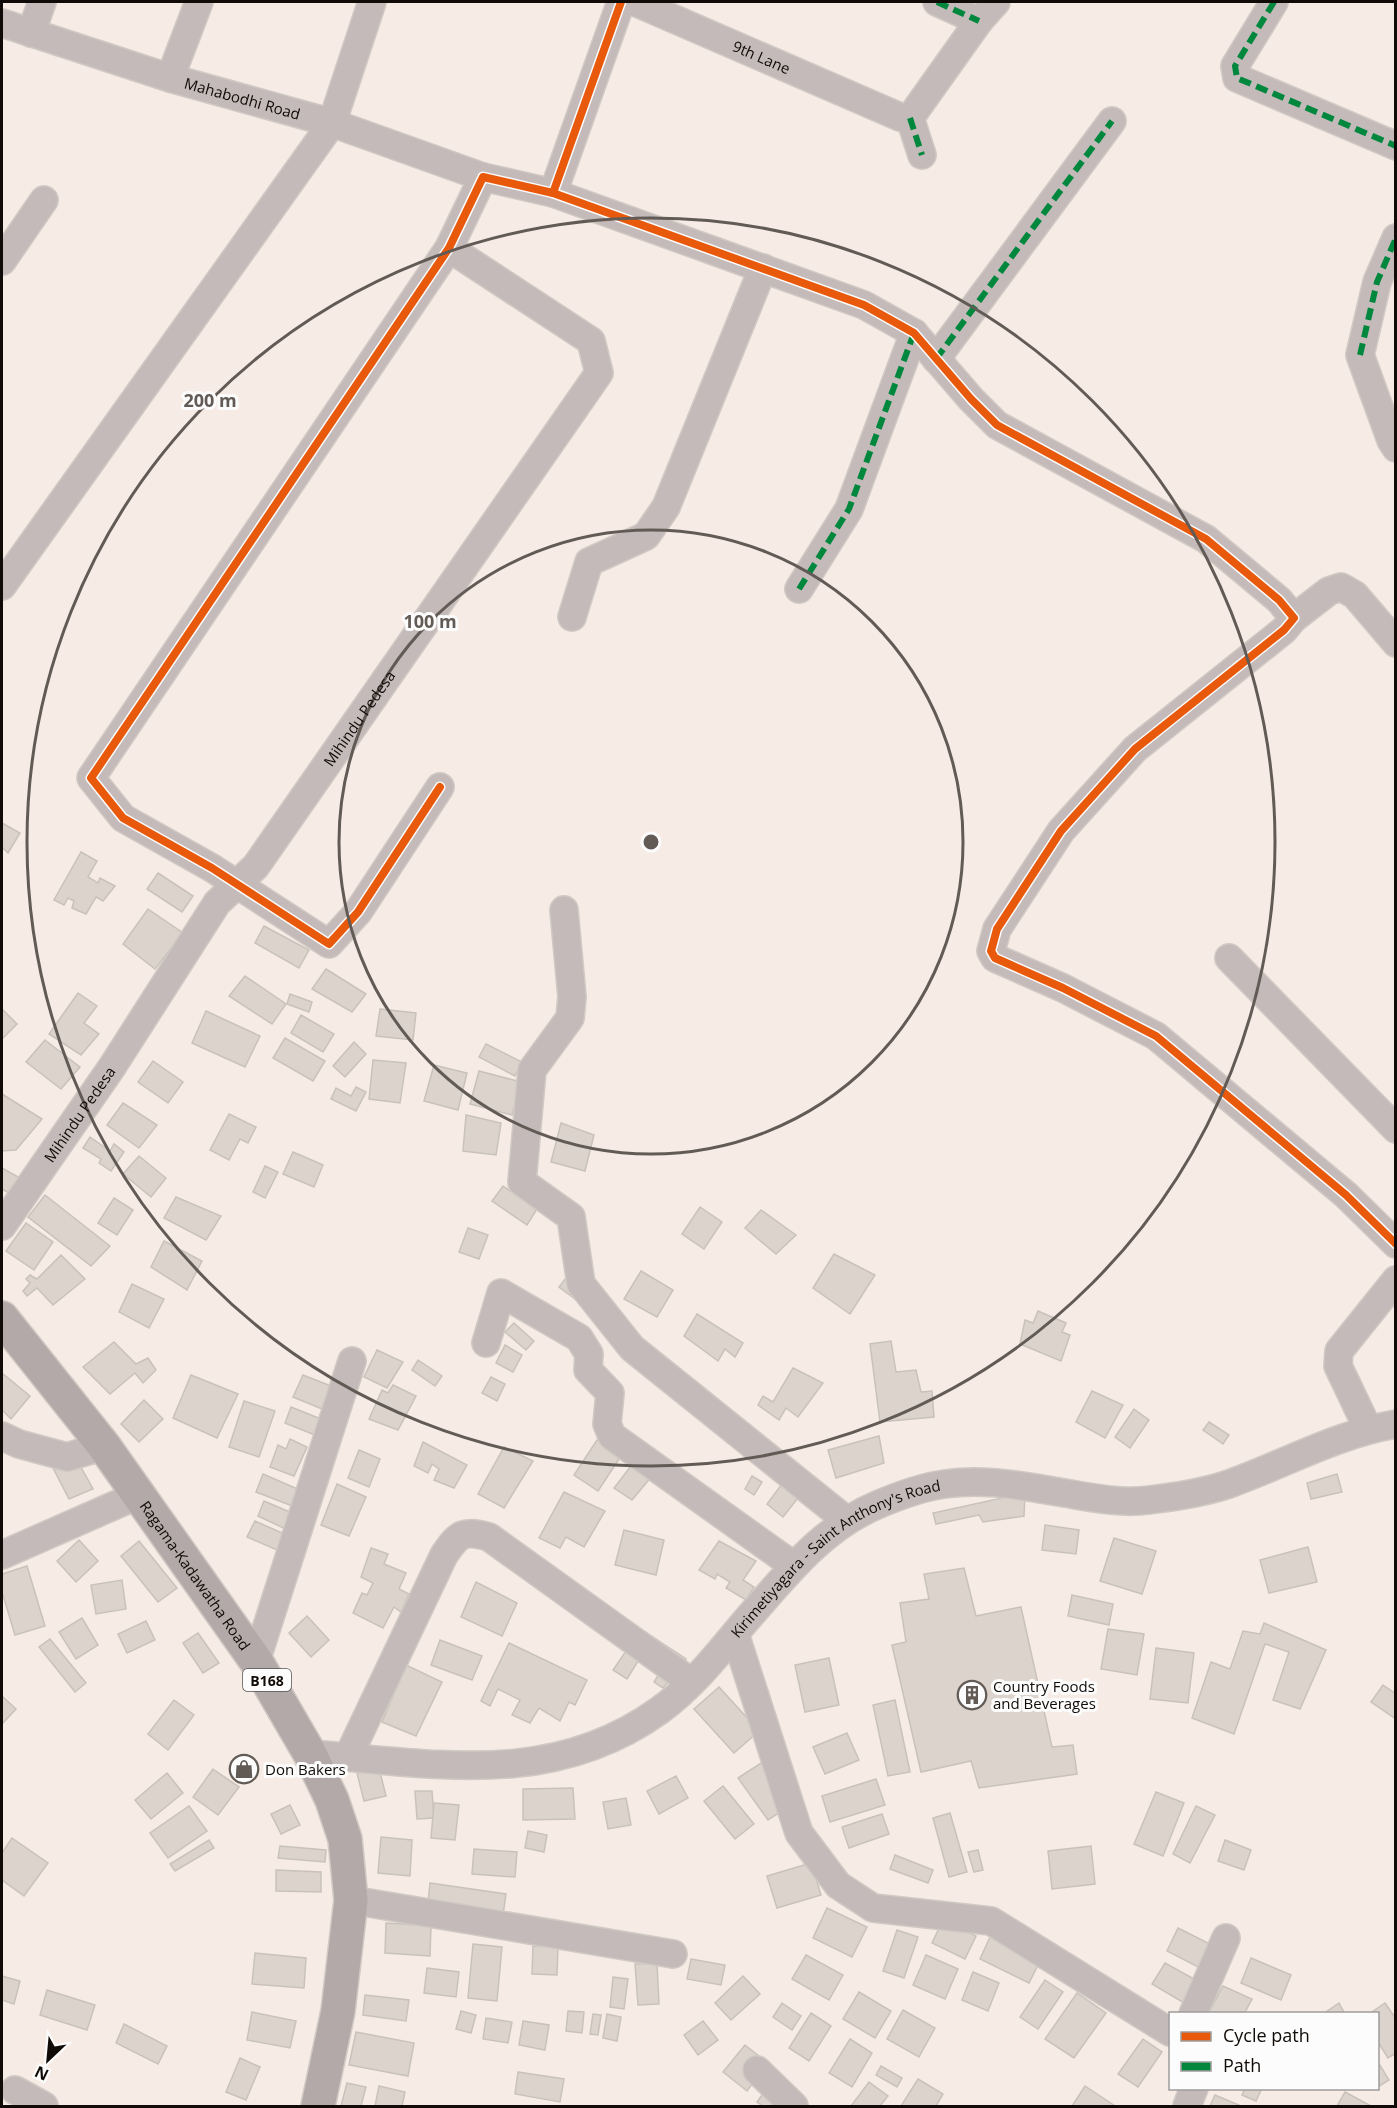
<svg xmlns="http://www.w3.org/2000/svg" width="1397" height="2108" font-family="'Open Sans',sans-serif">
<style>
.building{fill:#dbd3cc;stroke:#c9c2bb;stroke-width:1.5}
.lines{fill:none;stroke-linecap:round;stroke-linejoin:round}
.minor-casing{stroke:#d1c9c3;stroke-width:30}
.major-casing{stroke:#d1c9c3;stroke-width:36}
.minor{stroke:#c3bab9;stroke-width:27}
.major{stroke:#b3a9a8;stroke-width:33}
.quiet{stroke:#00873e;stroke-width:6;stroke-dasharray:12 6;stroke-linecap:butt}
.cycleway-casing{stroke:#fcfcfc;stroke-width:11}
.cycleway{stroke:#e8590c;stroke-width:8}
.ring{fill:none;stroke:#625a55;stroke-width:3}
.labels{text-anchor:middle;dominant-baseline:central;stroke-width:6;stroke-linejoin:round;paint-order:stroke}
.shield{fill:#fcfcfc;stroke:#585350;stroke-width:1.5}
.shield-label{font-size:14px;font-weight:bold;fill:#110b07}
.street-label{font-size:15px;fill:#110b07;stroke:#fcfcfc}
.poi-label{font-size:15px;fill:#110b07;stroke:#fcfcfc;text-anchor:start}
.centre{fill:#625a55;stroke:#fcfcfc;stroke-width:3}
.ring-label{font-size:18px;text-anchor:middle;font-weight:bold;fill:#625a55;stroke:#fcfcfc;stroke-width:6;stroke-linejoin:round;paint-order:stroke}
</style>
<rect width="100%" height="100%" fill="#f7ece5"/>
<g class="building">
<path d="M2 823 20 833 8 853 2 847Z"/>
<path d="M81 852 97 861 88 877 98 883 100 878 115 886 103 901 96 897 86 914 72 908 74 901 68 898 64 905 54 900Z"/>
<path d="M158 873 193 896 182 912 147 889Z"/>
<path d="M148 909 183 933 155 969 123 944Z"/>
<path d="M264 926 309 950 299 968 255 943Z"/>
<path d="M326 969 366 994 352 1012 312 989Z"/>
<path d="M245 976 286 1004 272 1024 229 996Z"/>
<path d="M78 993 97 1006 84 1023 99 1034 81 1055 49 1034Z"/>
<path d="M290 994 312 1002 309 1012 287 1004Z"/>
<path d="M2 1009 17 1024 2 1039Z"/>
<path d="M380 1009 416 1013 413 1040 376 1036Z"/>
<path d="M206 1011 260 1036 245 1067 192 1043Z"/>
<path d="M301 1015 334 1034 323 1052 291 1033Z"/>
<path d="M285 1038 325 1061 313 1081 273 1058Z"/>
<path d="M45 1040 80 1067 61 1089 26 1062Z"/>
<path d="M354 1042 366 1054 345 1077 333 1066Z"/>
<path d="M486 1044 522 1062 515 1076 479 1057Z"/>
<path d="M373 1060 406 1063 400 1103 369 1099Z"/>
<path d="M153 1061 183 1082 168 1103 138 1082Z"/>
<path d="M434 1065 467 1073 458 1110 424 1101Z"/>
<path d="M479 1071 521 1082 512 1115 470 1104Z"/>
<path d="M356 1087 366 1092 356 1111 331 1099 336 1088 351 1096Z"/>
<path d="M2 1094 42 1119 16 1150 2 1151Z"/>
<path d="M123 1103 157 1125 139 1148 107 1125Z"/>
<path d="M229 1114 256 1127 248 1143 240 1139 229 1160 210 1150Z"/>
<path d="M466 1115 501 1123 496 1155 463 1151Z"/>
<path d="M561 1123 594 1135 585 1171 551 1162Z"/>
<path d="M90 1137 110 1151 114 1144 124 1152 111 1171 99 1163 101 1159 83 1148Z"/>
<path d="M293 1152 323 1165 314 1187 283 1174Z"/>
<path d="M139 1156 166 1178 151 1197 123 1174Z"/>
<path d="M265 1166 278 1172 265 1198 253 1192Z"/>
<path d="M2 1168 20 1178 10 1194 2 1189Z"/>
<path d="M503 1186 537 1209 527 1225 492 1201Z"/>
<path d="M45 1195 110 1246 91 1266 28 1217Z"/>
<path d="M176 1197 221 1216 206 1240 164 1218Z"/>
<path d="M114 1198 133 1210 117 1235 98 1223Z"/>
<path d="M700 1207 722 1222 704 1249 682 1234Z"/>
<path d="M761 1210 796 1235 776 1254 745 1228Z"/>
<path d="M26 1223 53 1242 34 1270 6 1251Z"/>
<path d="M468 1228 488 1235 479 1259 459 1252Z"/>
<path d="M164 1241 202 1261 187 1290 151 1267Z"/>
<path d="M834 1254 875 1275 850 1314 813 1288Z"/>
<path d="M61 1255 85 1279 53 1305 37 1288 27 1296 23 1291 30 1283 26 1279 30 1275 37 1279Z"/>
<path d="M641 1271 673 1290 657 1317 624 1299Z"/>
<path d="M568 1275 587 1308 559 1287Z"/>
<path d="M132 1284 164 1299 149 1328 119 1312Z"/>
<path d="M1038 1311 1066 1323 1062 1332 1070 1335 1061 1361 1020 1344 1025 1320 1033 1323Z"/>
<path d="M697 1314 743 1343 735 1357 725 1349 718 1361 684 1336Z"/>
<path d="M514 1323 534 1341 526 1350 505 1332Z"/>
<path d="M891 1341 896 1372 916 1370 921 1392 932 1391 934 1417 880 1422 870 1344Z"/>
<path d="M114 1342 136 1364 148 1358 156 1370 143 1383 135 1373 110 1394 83 1367Z"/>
<path d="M505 1345 522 1355 513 1372 496 1363Z"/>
<path d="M377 1350 403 1362 387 1388 364 1377Z"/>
<path d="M418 1360 442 1376 435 1386 412 1370Z"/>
<path d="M793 1368 823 1383 798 1417 786 1408 779 1420 758 1405 763 1396 773 1402Z"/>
<path d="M2 1373 30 1396 11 1419 2 1410Z"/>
<path d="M191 1375 238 1394 217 1438 173 1418Z"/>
<path d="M303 1375 336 1388 327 1411 293 1397Z"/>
<path d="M491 1377 505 1384 497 1401 482 1393Z"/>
<path d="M393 1385 416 1396 398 1430 369 1419 382 1390 388 1393Z"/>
<path d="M1092 1391 1123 1405 1105 1438 1076 1422Z"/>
<path d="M144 1400 163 1419 139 1442 121 1424Z"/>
<path d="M244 1401 275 1411 259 1457 229 1447Z"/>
<path d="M291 1407 321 1419 315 1435 285 1423Z"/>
<path d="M1134 1409 1149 1420 1130 1448 1115 1437Z"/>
<path d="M1209 1422 1229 1435 1223 1444 1203 1430Z"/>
<path d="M879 1436 884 1463 836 1478 828 1450Z"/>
<path d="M290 1439 307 1447 294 1476 270 1467 278 1445 286 1449Z"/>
<path d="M597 1440 623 1453 598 1491 574 1475Z"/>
<path d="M423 1442 467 1465 454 1488 434 1480 439 1469 432 1464 428 1473 414 1466Z"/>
<path d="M504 1447 533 1461 504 1508 478 1494Z"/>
<path d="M359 1450 380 1459 369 1487 348 1478Z"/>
<path d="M72 1451 93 1489 69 1499 50 1462Z"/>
<path d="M634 1462 652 1476 632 1500 614 1488Z"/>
<path d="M796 1465 813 1479 783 1517 767 1504Z"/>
<path d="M263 1474 302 1491 295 1507 256 1492Z"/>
<path d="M1337 1474 1342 1492 1311 1499 1307 1483Z"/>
<path d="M752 1476 762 1482 754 1495 745 1489Z"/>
<path d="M337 1484 366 1497 349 1536 321 1525Z"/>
<path d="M564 1492 605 1511 584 1547 566 1537 560 1548 539 1538Z"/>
<path d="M1025 1493 1024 1516 983 1522 979 1515 936 1524 933 1513Z"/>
<path d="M264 1501 299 1516 292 1532 258 1516Z"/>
<path d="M255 1521 291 1537 284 1553 247 1537Z"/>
<path d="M1045 1525 1079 1530 1076 1554 1042 1550Z"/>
<path d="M624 1530 664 1540 656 1575 615 1565Z"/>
<path d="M1114 1538 1156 1551 1142 1594 1100 1581Z"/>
<path d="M79 1540 98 1561 76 1582 57 1561Z"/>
<path d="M139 1541 177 1588 158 1602 121 1556Z"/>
<path d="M719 1541 756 1561 743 1580 754 1587 746 1600 726 1588 730 1582 717 1574 715 1579 699 1570Z"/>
<path d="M1308 1547 1317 1582 1269 1593 1260 1560Z"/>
<path d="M371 1548 388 1554 384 1564 406 1573 399 1589 409 1594 401 1612 394 1607 383 1628 353 1613 362 1593 367 1595 373 1583 361 1577Z"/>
<path d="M27 1566 45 1626 15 1635 2 1592V1574Z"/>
<path d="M964 1568 976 1616 1021 1607 1052 1747 1073 1745 1077 1774 979 1788 971 1761 921 1772 892 1645 906 1642 900 1603 929 1599 924 1574Z"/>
<path d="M122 1580 126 1609 96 1614 91 1585Z"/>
<path d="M476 1582 517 1603 502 1636 461 1617Z"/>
<path d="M1072 1595 1113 1604 1109 1625 1068 1616Z"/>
<path d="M307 1616 329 1640 311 1657 289 1633Z"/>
<path d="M82 1618 98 1645 76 1659 59 1632Z"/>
<path d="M146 1621 155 1640 127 1653 118 1634Z"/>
<path d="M1264 1623 1326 1650 1300 1709 1273 1700 1289 1652 1265 1644 1234 1734 1192 1718 1211 1662 1230 1669 1243 1631 1260 1634Z"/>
<path d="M641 1629 686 1659 663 1688 654 1682 659 1674 638 1661 627 1679 613 1670Z"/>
<path d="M1108 1629 1144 1634 1137 1675 1101 1669Z"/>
<path d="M198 1633 219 1663 203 1673 183 1643Z"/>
<path d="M50 1639 86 1683 75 1692 39 1647Z"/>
<path d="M440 1640 482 1656 472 1680 431 1665Z"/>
<path d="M509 1643 587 1680 575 1705 569 1702 560 1721 539 1708 530 1723 512 1715 520 1700 498 1689 490 1706 481 1701Z"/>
<path d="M1156 1648 1194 1653 1188 1703 1150 1699Z"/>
<path d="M829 1658 839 1705 805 1712 795 1665Z"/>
<path d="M406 1665 442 1682 416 1736 382 1722Z"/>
<path d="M1383 1685 1396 1694V1719L1371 1702Z"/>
<path d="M719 1687 759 1731 734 1753 694 1709Z"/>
<path d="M2 1696 16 1709 2 1724Z"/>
<path d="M174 1700 194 1715 168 1750 148 1734Z"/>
<path d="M895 1700 910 1772 888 1776 873 1705Z"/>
<path d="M847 1733 859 1760 825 1774 813 1747Z"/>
<path d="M761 1763 791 1805 768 1820 738 1778Z"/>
<path d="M379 1768 386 1796 364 1801 357 1773Z"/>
<path d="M213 1769 239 1787 218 1815 193 1797Z"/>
<path d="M167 1773 183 1793 151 1819 135 1800Z"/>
<path d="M676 1776 688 1798 659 1814 647 1791Z"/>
<path d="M876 1779 885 1805 830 1822 822 1796Z"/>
<path d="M723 1786 754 1824 735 1839 704 1801Z"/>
<path d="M573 1788 575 1819 523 1820V1789Z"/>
<path d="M415 1791H432L434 1818 417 1819Z"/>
<path d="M1156 1792 1184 1803 1163 1856 1134 1844Z"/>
<path d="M626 1798 631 1825 608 1829 603 1802Z"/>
<path d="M434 1803 459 1805 455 1840 431 1838Z"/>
<path d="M290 1805 300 1825 281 1834 271 1814Z"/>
<path d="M189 1806 207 1831 168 1858 150 1833Z"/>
<path d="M1196 1806 1215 1815 1190 1863 1173 1854Z"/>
<path d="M950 1813 967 1872 949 1877 933 1818Z"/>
<path d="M882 1814 889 1834 849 1848 842 1827Z"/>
<path d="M528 1831 547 1835 544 1852 525 1848Z"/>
<path d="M381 1837 412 1840 410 1876 378 1873Z"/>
<path d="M12 1838 48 1863 24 1896 2 1880V1853Z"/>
<path d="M209 1840 214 1848 175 1871 170 1864Z"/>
<path d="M1225 1840 1251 1850 1244 1870 1218 1861Z"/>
<path d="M280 1846 326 1850 325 1862 278 1858Z"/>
<path d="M1091 1846 1095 1884 1052 1889 1048 1851Z"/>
<path d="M474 1849 517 1852 515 1877 472 1874Z"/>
<path d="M978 1850 983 1870 974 1872 968 1852Z"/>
<path d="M895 1855 933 1870 928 1883 890 1869Z"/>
<path d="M811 1863 821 1895 777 1908 767 1876Z"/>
<path d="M276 1870 321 1872V1892L276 1891Z"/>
<path d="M430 1883 506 1894 503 1915 428 1903Z"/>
<path d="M827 1908 867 1927 852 1957 813 1938Z"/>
<path d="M943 1920 976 1936 965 1959 932 1943Z"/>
<path d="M386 1923 431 1926 430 1956 385 1953Z"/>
<path d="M1178 1928 1212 1945 1200 1968 1167 1951Z"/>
<path d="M897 1930 918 1937 904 1978 883 1971Z"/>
<path d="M991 1935 1041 1959 1029 1983 980 1959Z"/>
<path d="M473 1944 502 1947 497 2001 468 1998Z"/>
<path d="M533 1946 558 1947 557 1975 532 1974Z"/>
<path d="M255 1953 306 1958 304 1988 252 1984Z"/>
<path d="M806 1955 843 1975 829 2000 792 1979Z"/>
<path d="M926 1955 958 1969 945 1999 913 1985Z"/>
<path d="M1251 1958 1291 1975 1281 2000 1241 1983Z"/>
<path d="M691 1959 725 1965 721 1985 687 1979Z"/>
<path d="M657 1963 659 2004 638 2005 635 1964Z"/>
<path d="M1165 1963 1196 1980 1184 2003 1152 1984Z"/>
<path d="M427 1968 459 1972 456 1997 424 1993Z"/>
<path d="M973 1972 999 1983 988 2011 962 2000Z"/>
<path d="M2 1976 20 1981 14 2004 2 2000Z"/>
<path d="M743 1976 760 1994 731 2020 715 2003Z"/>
<path d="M613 1977 628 1979 624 2009 610 2007Z"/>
<path d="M1045 1980 1063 1992 1038 2029 1020 2017Z"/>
<path d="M1223 1986 1252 1999 1244 2014H1208Z"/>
<path d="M47 1990 95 2005 87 2030 40 2015Z"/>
<path d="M859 1992 891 2011 875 2038 843 2019Z"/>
<path d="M1077 1993 1106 2013 1074 2058 1045 2039Z"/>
<path d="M365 1995 409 2000 406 2021 363 2015Z"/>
<path d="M782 2003 801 2016 792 2030 773 2017Z"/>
<path d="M1339 2003 1345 2014H1323Z"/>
<path d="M1385 2003 1396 2019V2053L1388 2058 1378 2042V2014H1369Z"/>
<path d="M903 2010 935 2028 919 2057 887 2039Z"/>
<path d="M461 2011 476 2015 471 2033 456 2029Z"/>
<path d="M568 2011 584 2012 582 2033 566 2031Z"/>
<path d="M252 2012 296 2021 290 2048 247 2040Z"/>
<path d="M811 2013 831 2026 809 2061 789 2048Z"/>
<path d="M593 2014 601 2015 598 2035 590 2034Z"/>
<path d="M607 2014 621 2017 617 2041 603 2038Z"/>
<path d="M486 2018 512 2022 508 2043 483 2039Z"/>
<path d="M523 2021 549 2025 545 2050 519 2045Z"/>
<path d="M703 2021 718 2040 698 2055 684 2035Z"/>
<path d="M124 2024 167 2046 158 2064 116 2043Z"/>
<path d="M356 2032 414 2043 408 2076 349 2065Z"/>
<path d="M850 2039 872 2053 852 2087 829 2073Z"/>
<path d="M1143 2039 1162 2052 1138 2087 1118 2074Z"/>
<path d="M745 2045 768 2063 747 2091 723 2072Z"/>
<path d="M240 2058 260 2067 246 2100 226 2092Z"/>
<path d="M1378 2062 1389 2080 1378 2087Z"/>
<path d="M881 2066 902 2078 897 2087 876 2075Z"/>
<path d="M518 2072 564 2079 560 2102 515 2094Z"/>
<path d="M774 2078 783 2106H763L757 2102Z"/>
<path d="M918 2079 943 2094 936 2106H901Z"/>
<path d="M869 2082 888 2096 880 2106H851Z"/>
<path d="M347 2083 366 2087 361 2106H341Z"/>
<path d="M379 2086 405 2092 402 2106H375Z"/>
<path d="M1085 2086 1115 2106H1072Z"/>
<path d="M1245 2088H1262L1256 2101 1242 2095Z"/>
<path d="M1345 2092 1371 2106H1337Z"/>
<path d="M1215 2095 1241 2106H1210Z"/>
</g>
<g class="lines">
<g class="minor-casing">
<g id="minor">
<path id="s1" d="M635 2 900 117 910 118 979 21 996 2"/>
<path d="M937 2 979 21"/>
<path d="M1274 2 1235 66 1237 78 1396 146"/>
<path id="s2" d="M2 23 170 78 332 123 483 177"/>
<path d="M31 33 42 2"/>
<path d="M170 78 199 2"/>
<path d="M910 118 922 155"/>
<path d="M553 193 864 305 914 333 971 399 997 425 1206 539 1279 600 1294 618 1284 630 1135 749 1061 831 997 929 991 951 995 958 1063 988 1156 1036 1346 1195 1396 1244"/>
<path d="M1396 238 1377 282 1360 355 1391 440 1396 448"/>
<path d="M2 261 44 200"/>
<path d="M936 359 1112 121"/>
<path d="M2 586 332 123 372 2"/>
<path d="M799 589 849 509 914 333"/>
<path d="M572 617 589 562 646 536 666 507 763 268"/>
<path d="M1294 618 1329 591 1341 587 1355 595 1396 643"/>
<path d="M440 787 358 912 329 944 212 868 123 818 91 778 449 248 483 177 553 193 621 2"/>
<path d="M564 910 572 997 570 1018 532 1070 522 1182 571 1217 581 1284 632 1348 846 1520"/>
<path d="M1229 958 1396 1129"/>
<path id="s3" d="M2 1226 112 1067 217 903 256 866 599 373 591 341 449 248"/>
<path d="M486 1343 501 1293 579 1338 589 1354 588 1370 610 1393 607 1424 612 1436 794 1566"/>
<path d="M1368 1429 1338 1366 1339 1351 1396 1280"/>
<path d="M2 1436 19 1444 67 1457 104 1446"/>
<path d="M2 1555 138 1495"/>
<path d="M735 1634 799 1833 838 1885 873 1908 991 1921 1170 2032"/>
<path d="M256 1661 352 1361"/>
<path id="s4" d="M310 1754C433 1763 551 1789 660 1710 692 1687 718 1654 743 1624 783 1579 820 1529 877 1505 898 1496 922 1487 945 1484 983 1478 1022 1486 1059 1492 1089 1497 1119 1504 1149 1500 1175 1497 1201 1493 1226 1485 1283 1465 1334 1435 1396 1424"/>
<path d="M348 1757 444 1555C459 1533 463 1530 489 1537L691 1682"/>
<path d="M351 1900 673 1954"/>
<path d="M1193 2014 1226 1938"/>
<path d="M757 2070 794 2106"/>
<path d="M15 2090 44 2106"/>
<path d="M1187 2106 1194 2088"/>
</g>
</g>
<g class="major-casing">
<g id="major">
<path id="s5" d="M2 1318 104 1446 256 1661 310 1754 332 1800 345 1839 351 1900 338 2011 318 2106"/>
</g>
</g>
<use href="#minor" class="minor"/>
<use href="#major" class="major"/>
<g class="quiet">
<path d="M937 2 979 21"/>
<path d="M1274 2 1235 66 1237 78 1396 146"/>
<path d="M910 118 922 155"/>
<path d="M1360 355 1377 282 1396 238"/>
<path d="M936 359 1112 121"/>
<path d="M799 589 849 509 914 333"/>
</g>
<g class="cycleway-casing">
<g id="cycleway">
<path d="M553 193 864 305 914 333 971 399 997 425 1206 539 1279 600 1294 618 1284 630 1135 749 1061 831 997 929 991 951 995 958 1063 988 1156 1036 1346 1195 1396 1244"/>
<path d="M440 787 358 912 329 944 212 868 123 818 91 778 449 248 483 177 553 193 621 2"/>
</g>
</g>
<use href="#cycleway" class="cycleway"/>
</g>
<g class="ring">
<circle cx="651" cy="842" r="312"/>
<circle cx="651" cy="842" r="624"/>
</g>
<defs>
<g id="building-ring" transform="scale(1.5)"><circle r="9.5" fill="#fcfcfc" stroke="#625a55" stroke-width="1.5"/><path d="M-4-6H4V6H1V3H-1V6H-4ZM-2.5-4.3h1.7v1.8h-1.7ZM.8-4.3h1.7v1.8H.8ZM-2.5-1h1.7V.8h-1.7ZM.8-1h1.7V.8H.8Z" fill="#625a55"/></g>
<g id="shop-ring" transform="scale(1.5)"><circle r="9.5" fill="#fcfcfc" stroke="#625a55" stroke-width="1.5"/><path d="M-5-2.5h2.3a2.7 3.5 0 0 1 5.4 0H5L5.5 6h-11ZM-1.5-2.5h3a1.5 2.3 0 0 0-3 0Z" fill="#625a55"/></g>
</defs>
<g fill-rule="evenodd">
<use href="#building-ring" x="972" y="1695"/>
<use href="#shop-ring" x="244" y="1769"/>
</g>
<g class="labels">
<rect class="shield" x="243" y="1669" width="48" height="22" rx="4.5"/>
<g class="shield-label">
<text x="267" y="1680">B168</text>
</g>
<g class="street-label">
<text stroke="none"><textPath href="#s1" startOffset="138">9th Lane</textPath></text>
<text stroke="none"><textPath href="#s2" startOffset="252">Mahabodhi Road</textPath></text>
<text stroke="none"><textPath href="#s3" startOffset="622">Mihindu Pedesa</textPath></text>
<text stroke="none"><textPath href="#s3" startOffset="136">Mihindu Pedesa</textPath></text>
<text stroke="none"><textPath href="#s4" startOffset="598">Kirimetiyagara - Saint Anthony's Road</textPath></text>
<text stroke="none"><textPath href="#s5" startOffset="322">Ragama-Kadawatha Road</textPath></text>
</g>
<g class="poi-label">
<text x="993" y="1686">Country Foods<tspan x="993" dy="17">and Beverages</tspan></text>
<text x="265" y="1769">Don Bakers</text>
</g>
</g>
<circle cx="651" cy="842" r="9" class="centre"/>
<g class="ring-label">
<text x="210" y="407">200 m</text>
<text x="430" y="628">100 m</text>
</g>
<rect width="1397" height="2108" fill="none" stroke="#110b07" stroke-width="6"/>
<rect x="1169" y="2012" width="210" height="78" fill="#fcfcfc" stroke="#9e9c9a" stroke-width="1.5"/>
<rect x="1181" y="2032" width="30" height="9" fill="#e8590c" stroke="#9e9c9a" stroke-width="1.5"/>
<text x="1223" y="2042" font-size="18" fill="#110b07">Cycle path</text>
<rect x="1181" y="2062" width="30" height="9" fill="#00873e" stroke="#9e9c9a" stroke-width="1.5"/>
<text x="1223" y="2072" font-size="18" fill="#110b07">Path</text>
<g transform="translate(48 2060) rotate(206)" stroke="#fcfcfc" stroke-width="4.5" paint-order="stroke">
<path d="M0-4.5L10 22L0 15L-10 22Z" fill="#110b07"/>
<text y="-9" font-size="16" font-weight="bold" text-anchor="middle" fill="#110b07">N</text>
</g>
</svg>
